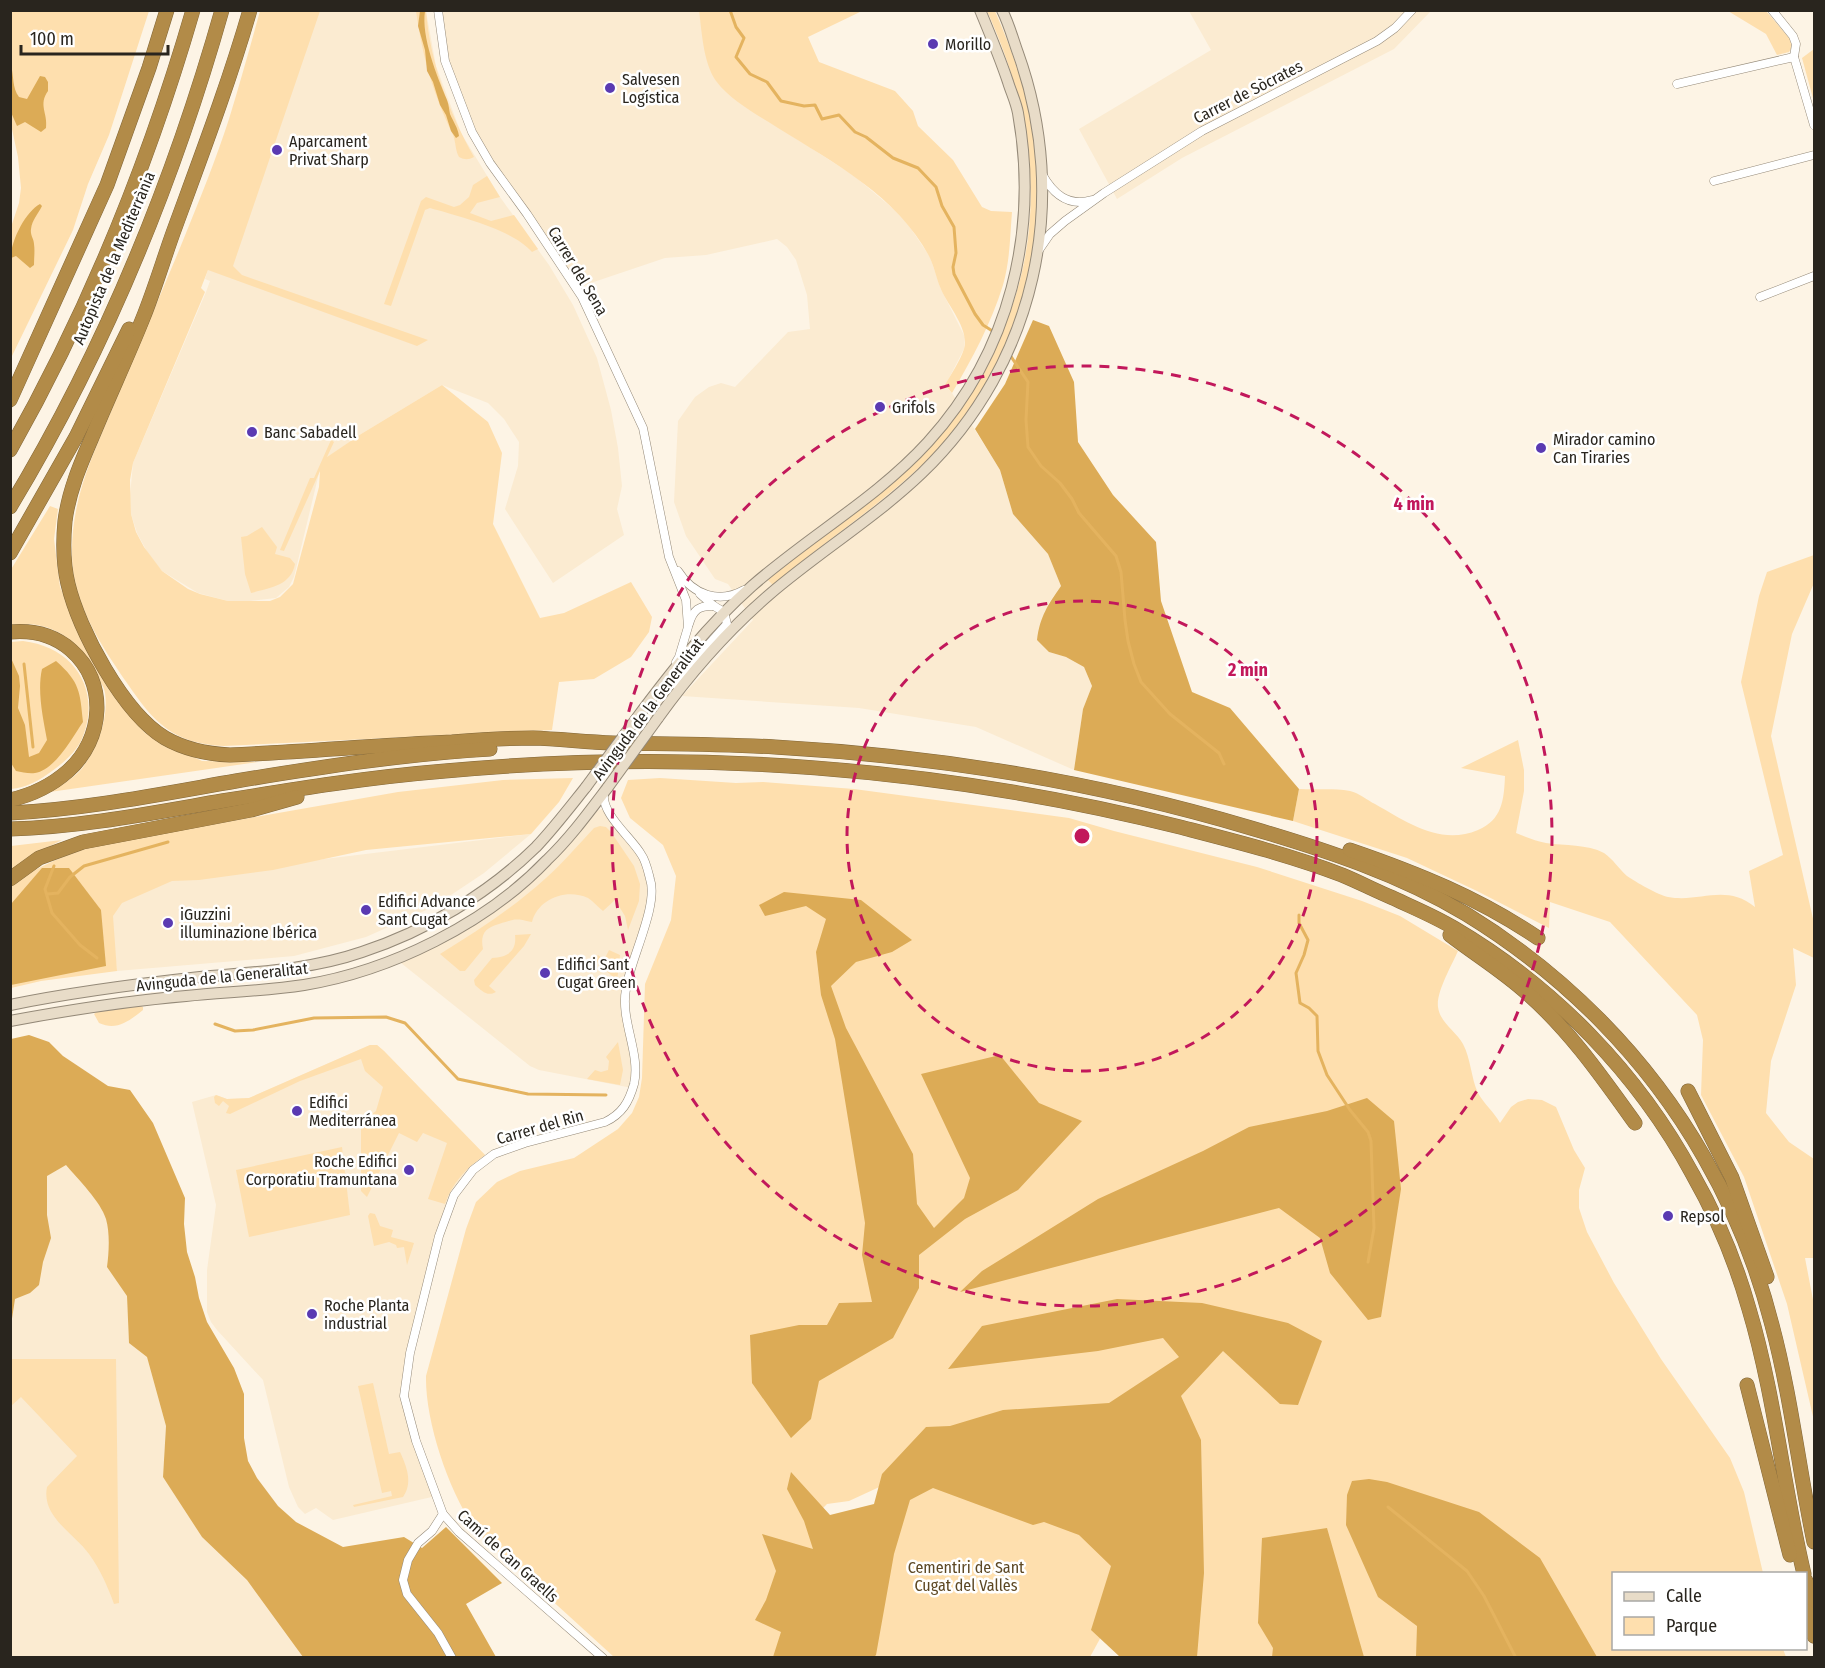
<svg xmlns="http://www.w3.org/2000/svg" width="1825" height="1668" font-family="'Fira Sans Condensed',sans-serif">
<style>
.built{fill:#fbebd1}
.green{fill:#fedfae}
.forest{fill:#dcab56}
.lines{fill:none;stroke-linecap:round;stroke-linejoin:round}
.stream{stroke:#e4b35f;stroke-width:3}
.street-casing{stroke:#948978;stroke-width:9}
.secondary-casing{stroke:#948978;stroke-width:12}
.highway-casing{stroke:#826739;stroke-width:15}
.street{stroke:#fff;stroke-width:8}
.secondary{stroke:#e8dcc8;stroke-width:10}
.highway{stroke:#b28b48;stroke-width:14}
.secondary-bridge-casing{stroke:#948978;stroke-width:12;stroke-linecap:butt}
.secondary-bridge{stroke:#e8dcc8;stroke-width:10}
.ring{fill:none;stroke:#c2185b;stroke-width:3;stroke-dasharray:10 8}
.poi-dot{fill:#5a3ab2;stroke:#fff;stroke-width:2}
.labels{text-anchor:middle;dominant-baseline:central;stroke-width:5;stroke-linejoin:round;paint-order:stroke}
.poi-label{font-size:16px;fill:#29251e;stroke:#fff;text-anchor:start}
.street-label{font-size:16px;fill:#29251e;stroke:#fff}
.park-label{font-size:16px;fill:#5d4824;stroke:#fff}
.centre{fill:#c2185b;stroke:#fff;stroke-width:3}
.ring-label{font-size:18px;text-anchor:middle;font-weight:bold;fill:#c2185b;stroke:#fff;stroke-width:5;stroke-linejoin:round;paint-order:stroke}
</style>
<rect width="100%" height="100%" fill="#fdf4e5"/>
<g class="built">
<path d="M313 11H426L436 66 461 133 500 197 549 265 573 305 597 358 611 410 618 448 622 486 617 509 624 535 553 583 505 509 518 466 519 442 504 419 488 403 442 385 361 434 326 458 320 469 294 577 289 587 276 598 250 601H228L198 593 162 571 151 559 137 533 131 514 130 496 133 463 206 292 210 281 205 279 208 270 263 149Z"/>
<path d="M438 11H699L706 50 711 71 717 82 730 94 759 115 853 175 903 217 930 257 940 287 965 337 964 349 945 386 952 393 1000 470 1013 514 1048 554 1061 586 1048 604 1049 652 1066 657 1084 667 1092 686 1083 709 1074 770 976 727 859 708 682 696 753 620 728 584 715 579 686 536 674 502 678 421 695 397 709 387 721 383 735 387 788 332 810 329 807 295 796 260 787 247 777 239 706 255 665 258 576 288 472 132 445 61Z"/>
<path d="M1189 11H1431L1394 49 1182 158 1117 199 1079 129 1211 50Z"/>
<path d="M602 809 607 811 642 855 652 884 651 908 626 987 635 1063 632 1088 539 1070 530 1066 396 959 498 902 593 812Z"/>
<path d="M531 834 484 873 433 907 366 937 294 956 117 971 108 885Z"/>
<path d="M370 1045H377L384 1051 488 1158 454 1196 439 1237 404 1396 436 1496 333 1520 316 1508 305 1514 298 1507 289 1487 263 1380 217 1330 211 1322 207 1312V1270L216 1205 192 1102 216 1095 227 1099 249 1098Z"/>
<path d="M68 1158 112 1218 127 1290 129 1342 147 1357 166 1426 163 1477 312 1657H11L10 1167Z"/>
</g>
<g class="green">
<path d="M11 11H149L109 135 88 184 73 230 11 358V227L19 203 21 188 18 157 10 120Z"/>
<path d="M260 11H320L233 266 242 275 428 340 417 346 208 270 201 288 205 292 133 463 130 480 131 514 136 532 144 547 162 571 188 589 200 594 228 601H270L280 597 293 584 319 487 320 471 284 551 280 550 310 478H314L331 440 334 442 327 457 361 434 442 385 488 422 502 453 493 524 540 618 564 613 631 582 652 617 649 632 631 657 594 679 559 682 552 730 224 746C174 744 154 723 127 683 102 647 72 602 72 556 71 501 91 459 112 409 135 352 161 295 184 238 200 199 216 159 229 119 240 83 250 47 260 11Z"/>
<path d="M416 11H426C430 62 449 112 474 157 468 160 465 160 459 157 455 150 456 142 453 135 432 90 423 59 416 11Z"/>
<path d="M699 11H862L808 37 819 62 895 91 913 111 918 126 953 160 982 207 991 211 1012 212C1010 236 1010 261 1003 285 991 324 972 359 952 393L945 385C951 374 960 361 964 349 970 329 947 305 940 287 936 277 934 266 929 256 897 196 834 163 778 128 758 115 731 101 716 81 703 62 702 32 699 11Z"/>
<path d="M987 11H995C1010 46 1023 80 1031 118 1056 229 1017 368 937 450 887 501 827 539 773 585L768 580C799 555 830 531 861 507 884 489 907 472 927 450 947 429 962 406 977 381 1050 260 1044 136 987 11Z"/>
<path d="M1728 11H1766L1790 39 1792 47 1789 52 1777 55 1766 34Z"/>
<path d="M1814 49V102L1802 58Z"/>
<path d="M487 176 500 197 477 203 470 213 491 221 514 215 538 249 532 252C514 230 458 216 430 208L425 210 391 306 384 304 421 201 426 197 454 207 460 205 469 197 473 185Z"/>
<path d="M50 506 58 509 54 539 60 587 86 644 126 710 145 733 202 761 258 762 50 792C61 785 76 777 83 767 97 747 109 718 105 693 104 686 98 679 95 673 78 638 49 619 11 625L10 571Z"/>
<path d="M262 527 277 547 275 554 290 558 295 564C291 586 269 588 251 593L245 574 241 537 247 536Z"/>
<path d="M1814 555V583L1792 634 1771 736 1814 923V958L1793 948 1796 985 1771 1061 1766 1113 1789 1142 1814 1159V1258H1805L1814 1305V1421L1787 1304 1744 1177 1701 1095 1703 1040 1697 1015 1610 922 1550 902 1549 928 1477 891 1407 858 1293 821 1299 789C1316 790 1334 788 1350 791 1359 793 1367 800 1375 804 1407 822 1440 846 1478 830 1502 820 1504 800 1505 776L1461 768 1518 740 1524 770V791L1516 833C1526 837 1536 841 1546 843 1565 846 1587 844 1604 853 1613 859 1619 869 1627 876 1636 882 1658 895 1668 897 1700 903 1725 883 1755 907L1749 871 1783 855 1741 682 1759 596 1767 572Z"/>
<path d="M23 641C75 647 103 692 81 741 75 753 63 763 52 771 40 780 26 788 11 789V642Z"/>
<path d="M573 778 559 802 531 834 366 850 273 870 199 880 172 881 122 903 113 916 117 971 41 981 11 988 10 885C40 865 67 854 101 844L398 792 503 780Z"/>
<path d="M660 778 736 783 763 782 854 789 1069 818 1114 831 1257 867 1362 901 1400 916 1458 951C1452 965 1436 992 1438 1007 1440 1023 1456 1031 1463 1044 1471 1059 1471 1078 1478 1093 1484 1104 1494 1112 1500 1123L1511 1107 1518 1102 1528 1099 1542 1100 1556 1107 1574 1150 1585 1168 1579 1190V1208L1587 1232 1614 1283 1661 1359 1730 1458 1744 1492 1763 1573 1614 1574V1648L1783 1649 1786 1657H1163L1178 1490 888 1483 849 1501 827 1504 813 1518 824 1536 783 1657H614L480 1535C451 1499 425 1423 426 1376L466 1229 476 1202 497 1182 520 1171 574 1158 618 1129 632 1113 639 1097 642 1078 645 984 671 920 676 876 663 845 630 818 621 798 628 780Z"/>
<path d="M600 826 606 827 611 832 634 866 640 884 639 901 628 930 625 916 615 900 603 911C598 907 593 901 588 898 566 888 538 899 532 922 513 918 516 919 499 924 485 928 480 934 483 949L465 971H460L440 954C477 931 513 908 546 878 563 863 578 845 594 828Z"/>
<path d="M62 840 25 859 11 872V846Z"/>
<path d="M531 934 524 946 489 986 496 992C487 997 482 991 475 985L474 980 492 958C507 957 517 952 515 935Z"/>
<path d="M609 950 620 955 616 991 612 990V976L595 960 598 955 604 960Z"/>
<path d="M139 1005 143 1007V1010C129 1021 117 1031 99 1023L94 1014 99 1010Z"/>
<path d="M618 1042 623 1070 620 1085 587 1079 595 1070 601 1072 608 1070 609 1061 606 1057Z"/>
<path d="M370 1045H377L384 1051 485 1155C467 1167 452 1183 445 1204L428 1199 447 1143 423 1133 417 1142 399 1133 367 1197 361 1191V1122L376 1111 383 1087 365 1071 361 1059 300 1081 230 1114 226 1113 229 1106 223 1101 219 1106 215 1103 214 1097 216 1095 227 1099 249 1098Z"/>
<path d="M342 1147 350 1215 249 1237 236 1170Z"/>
<path d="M370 1213 375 1214 380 1226 393 1230 391 1237 414 1243 407 1265 404 1247 397 1248 396 1245 389 1242 374 1246 368 1216Z"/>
<path d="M11 1359H116L119 1603 114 1604C108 1587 100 1569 89 1554 74 1533 41 1517 47 1487L77 1456 21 1397 11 1406Z"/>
<path d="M373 1383 389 1454 400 1452C407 1467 413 1483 403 1497L354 1507 353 1505 392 1496 391 1491 382 1493 358 1386Z"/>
<path d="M926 1481 1088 1533 1114 1555V1613L1090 1657 866 1658 904 1496Z"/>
</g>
<g class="forest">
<path d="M420 11H425C421 37 437 76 447 100 449 105 449 110 450 114 453 121 458 128 459 136L456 138 451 131 446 115 440 105 433 82 427 71 425 50 418 26Z"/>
<path d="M11 65C14 76 12 88 19 97L27 99 40 76 45 77 48 82V91C38 105 48 113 46 128L41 132 25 122 17 126 10 110Z"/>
<path d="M40 204 42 206C38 214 32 220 31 229 30 235 34 239 34 244 35 251 34 258 34 265L30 268 16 256 11 258C10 242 26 211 40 204Z"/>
<path d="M1033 320 1049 326 1074 382 1078 442 1113 495 1156 542 1161 601 1192 692 1230 708 1299 789 1293 821 1074 770 1083 709 1092 686 1084 667 1066 657 1049 652 1037 640C1040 616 1048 605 1061 586L1048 554 1013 514 1000 470 975 429 1005 384Z"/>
<path d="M11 658 19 676 20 686 18 708 25 725 29 757 39 753 47 740C43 718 37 691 42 669L56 661C80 682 80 692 83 722 72 738 55 770 35 773 29 774 22 772 16 771L11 763Z"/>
<path d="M42 868H69L101 910 106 966 11 985V904Z"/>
<path d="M784 892 861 900 912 940 892 952 856 962 831 986 846 1028 913 1154 917 1204 934 1228 964 1198 970 1178 921 1074 1000 1055 1039 1103 1082 1121 1018 1190 965 1219 919 1255V1288L893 1338 819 1381 811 1419 791 1438 752 1383 750 1335 799 1325H827L839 1303 872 1302 862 1255 865 1223 835 1039 821 995 816 952 826 919 806 906 765 916 759 905Z"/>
<path d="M29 1035 49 1042 63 1056 108 1086 130 1090 153 1123 185 1198 184 1224 187 1252 195 1277 199 1298 207 1322 234 1368 244 1394V1438L248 1461 257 1478 278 1506 296 1522 343 1547 404 1537 422 1548 446 1527 502 1583 466 1604 496 1657H303L247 1580 202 1537 163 1477 166 1426 147 1357 129 1343 127 1296 107 1267C109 1252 110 1233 106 1219 101 1202 78 1179 66 1165L47 1176V1215L51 1238 43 1262 39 1285 30 1293 15 1299 11 1325V1039Z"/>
<path d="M1367 1098 1394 1121 1401 1189 1381 1317 1368 1320 1330 1273 1320 1238 1279 1208 960 1292 982 1271 1098 1199 1203 1151 1249 1127 1327 1111Z"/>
<path d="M1117 1299 1202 1303 1288 1323 1322 1341 1298 1405 1280 1404 1223 1351 1181 1396 1201 1440 1204 1573 1197 1657H1120L1091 1630 1111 1566 1079 1535 1044 1522 1033 1525 933 1488 910 1500 894 1554 876 1655 874 1657H773L781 1632 755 1620 766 1600 776 1571 762 1534 813 1549 804 1521 787 1489 791 1472 830 1515 874 1504 882 1474 926 1427 950 1426 1003 1410 1109 1403 1179 1357 1163 1338 1098 1351 948 1369 982 1326Z"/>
<path d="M1369 1479 1387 1482 1479 1512 1540 1558 1597 1657H1416L1417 1626 1378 1597 1346 1525 1347 1495 1352 1481Z"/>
<path d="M1327 1528 1364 1657H1272L1273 1648 1258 1623 1262 1538Z"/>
</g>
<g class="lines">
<g class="stream">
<path d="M730 10 736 27 744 38 736 57 750 74 767 82 781 101 804 106 815 105 822 119 839 115 855 132 866 137 893 158 918 168 936 187 942 206 954 227 956 253 953 267 954 274 975 314 983 325 994 332"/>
<path d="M1008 352 1028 382 1026 420 1028 447 1041 466 1060 483 1072 499 1079 513 1116 556 1121 572 1125 620 1128 641 1134 664 1141 682 1170 714 1219 753 1224 764"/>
<path d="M24 664 33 747"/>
<path d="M54 866 45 889 52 913 80 945 97 958"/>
<path d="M48 894 58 893 70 877 84 866 168 842"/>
<path d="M1299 915V923L1308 940 1304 955 1296 973 1300 1003 1309 1008 1317 1016 1318 1051 1327 1075 1350 1110 1368 1132 1371 1141 1374 1228 1368 1262"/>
<path d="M215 1024 235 1031 253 1030 314 1018 386 1017 405 1023 458 1079 528 1094 606 1095"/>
<path d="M1388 1507 1467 1571 1484 1596 1516 1658"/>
</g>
<g class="street-casing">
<g id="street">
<path d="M438 10 445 61 472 132 490 163 527 214 582 297 643 428 669 557 686 600 688 627 679 657 676 662"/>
<path d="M1772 10 1793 36 1796 44 1794 57 1814 125"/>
<path d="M1677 84 1794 57"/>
<path d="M1042 174C1053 194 1068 207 1092 200"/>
<path d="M1714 181 1814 155"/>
<path d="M1039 250 1050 234 1065 221 1104 193 1202 131 1377 41 1395 28 1412 10"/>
<path d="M1760 297 1814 276"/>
<path d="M678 571C693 595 719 604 744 590"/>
<path d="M689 624C693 610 699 605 714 606"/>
<path d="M678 686 684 672 727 624 724 612 714 606 700 594"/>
<path d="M443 1514 432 1531 418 1543 408 1560 403 1580 407 1594 438 1633 452 1658"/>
<path d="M603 1658 459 1532 443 1514 416 1441 404 1396 410 1353 439 1236 454 1195 473 1170 494 1154 525 1143 605 1122C622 1114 629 1102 634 1084 641 1053 620 1021 626 989 630 960 659 905 650 879 648 871 646 861 641 854 631 837 601 814 604 793"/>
</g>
</g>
<g class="secondary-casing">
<g id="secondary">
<path d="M658 718C691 672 727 631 770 594 819 552 875 518 922 473 1036 363 1071 201 1018 53 1013 39 1009 24 1002 10"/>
<path d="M636 719C671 672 708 625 752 586 809 536 877 498 928 442 1010 352 1039 231 1018 113 1016 102 1011 92 1008 82 1000 58 990 34 980 10"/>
<path d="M10 1005C73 992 136 984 200 977 254 972 310 970 362 952 426 931 488 894 536 847 554 828 570 807 586 787"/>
<path d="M10 1021C69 1010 127 1001 186 996 225 992 265 991 304 985 390 971 486 924 547 860 570 838 589 812 608 787"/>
</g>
</g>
<g class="highway-casing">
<g id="highway">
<path d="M250 10C228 86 200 159 173 233 163 261 154 291 143 318 127 358 109 396 93 435 81 463 69 490 65 521 63 542 63 563 68 584 79 630 123 713 165 738 186 750 207 754 230 755 304 752 378 745 452 742 479 740 506 738 533 738 560 739 586 742 613 743 667 744 721 744 775 747 935 756 1097 782 1251 828 1326 850 1399 874 1466 914 1564 974 1647 1057 1704 1157 1734 1209 1757 1266 1772 1325 1791 1396 1799 1470 1814 1542"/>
<path d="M10 400 107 185 149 68 167 10"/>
<path d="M10 450C88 312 149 162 193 10"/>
<path d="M10 507C103 353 173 183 222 10"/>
<path d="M10 553 76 437 129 329"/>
<path d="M10 632C32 630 54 635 71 650 108 682 104 739 68 771 51 786 32 795 10 800"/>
<path d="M10 813C87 809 161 794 236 781 320 767 405 754 490 749"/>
<path d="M10 829C82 827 152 813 222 801 296 789 370 777 445 771 691 748 940 767 1180 827 1234 841 1290 855 1342 875 1359 882 1376 891 1393 898 1414 908 1434 916 1454 928 1554 987 1638 1073 1693 1175 1717 1217 1736 1263 1749 1309 1775 1396 1783 1486 1804 1574"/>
<path d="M1350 850C1417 873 1479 898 1538 938"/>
<path d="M10 879 39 858 83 842 251 810 297 797"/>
<path d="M1450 935C1476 955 1504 972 1528 994 1570 1031 1602 1077 1635 1123"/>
<path d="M1688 1091 1732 1178 1767 1277"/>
<path d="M1747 1385 1790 1555"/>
<path d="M1806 1581 1814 1615"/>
<path d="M1806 1611 1814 1636"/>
</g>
</g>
<use href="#street" class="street"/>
<use href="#secondary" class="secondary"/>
<use href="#highway" class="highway"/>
<g class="secondary-bridge-casing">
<g id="secondary-bridge">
<path d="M586 787 636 719"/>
<path d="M608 787 658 718"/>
</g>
</g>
<use href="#secondary-bridge" class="secondary-bridge"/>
</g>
<g class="ring">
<circle cx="1082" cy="836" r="235"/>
<circle cx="1082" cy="836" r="470"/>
</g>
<g class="poi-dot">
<circle cx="933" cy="44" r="6"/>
<circle cx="610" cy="88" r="6"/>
<circle cx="277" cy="150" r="6"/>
<circle cx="880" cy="407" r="6"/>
<circle cx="252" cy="432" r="6"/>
<circle cx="1541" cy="448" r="6"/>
<circle cx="366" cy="910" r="6"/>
<circle cx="168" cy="923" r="6"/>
<circle cx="545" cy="973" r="6"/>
<circle cx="297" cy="1111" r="6"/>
<circle cx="409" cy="1170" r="6"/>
<circle cx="1668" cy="1216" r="6"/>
<circle cx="312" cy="1314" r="6"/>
</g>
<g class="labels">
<g class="poi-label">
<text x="945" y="44">Morillo</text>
<text x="622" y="79">Salvesen<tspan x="622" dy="18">Logística</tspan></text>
<text x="289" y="141">Aparcament<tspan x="289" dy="18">Privat Sharp</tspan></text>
<text x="892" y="407">Grifols</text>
<text x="264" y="432">Banc Sabadell</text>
<text x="1553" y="439">Mirador camino<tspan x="1553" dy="18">Can Tiraries</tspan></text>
<text x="378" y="901">Edifici Advance<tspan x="378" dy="18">Sant Cugat</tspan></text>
<text x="180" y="914">iGuzzini<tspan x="180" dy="18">illuminazione Ibérica</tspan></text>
<text x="557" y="964">Edifici Sant<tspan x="557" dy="18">Cugat Green</tspan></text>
<text x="309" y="1102">Edifici<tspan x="309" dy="18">Mediterránea</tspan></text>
<text x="397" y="1161" text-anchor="end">Roche Edifici<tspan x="397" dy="18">Corporatiu Tramuntana</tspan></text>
<text x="1680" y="1216">Repsol</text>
<text x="324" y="1305">Roche Planta<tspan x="324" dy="18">industrial</tspan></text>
</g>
<g class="street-label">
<text transform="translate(1248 92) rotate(-27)">Carrer de Sòcrates</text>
<text transform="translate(114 258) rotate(-67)">Autopista de la Mediterrània</text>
<text transform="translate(578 271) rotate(59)">Carrer del Sena</text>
<text transform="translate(648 709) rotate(-53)">Avinguda de la Generalitat</text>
<text transform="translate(222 977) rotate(-6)">Avinguda de la Generalitat</text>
<text transform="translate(540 1127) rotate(-16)">Carrer del Rin</text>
<text transform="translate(508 1556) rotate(42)">Camí de Can Graells</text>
</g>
<g class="park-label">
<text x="966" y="1567">Cementiri de Sant<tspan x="966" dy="18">Cugat del Vallès</tspan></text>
</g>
</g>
<circle cx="1082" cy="836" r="9" class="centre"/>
<g class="ring-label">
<text x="1414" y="510">4 min</text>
<text x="1248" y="676">2 min</text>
</g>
<rect width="1825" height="1668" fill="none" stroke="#29251e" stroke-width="24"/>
<rect x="1612" y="1572" width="195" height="78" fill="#ffffff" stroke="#a9a8a5" stroke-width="1.5"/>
<rect x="1624" y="1592" width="30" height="9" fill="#e8dcc8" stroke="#a9a8a5" stroke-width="1.5"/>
<text x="1666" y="1602" font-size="18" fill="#29251e">Calle</text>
<rect x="1624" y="1617" width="30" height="18" fill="#fedfae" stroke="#a9a8a5" stroke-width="1.5"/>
<text x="1666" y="1632" font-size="18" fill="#29251e">Parque</text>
<path d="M21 45v9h147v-9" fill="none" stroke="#29251e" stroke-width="3"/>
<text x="30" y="45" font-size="18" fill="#29251e" stroke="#ffffff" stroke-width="4.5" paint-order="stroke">100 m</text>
</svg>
